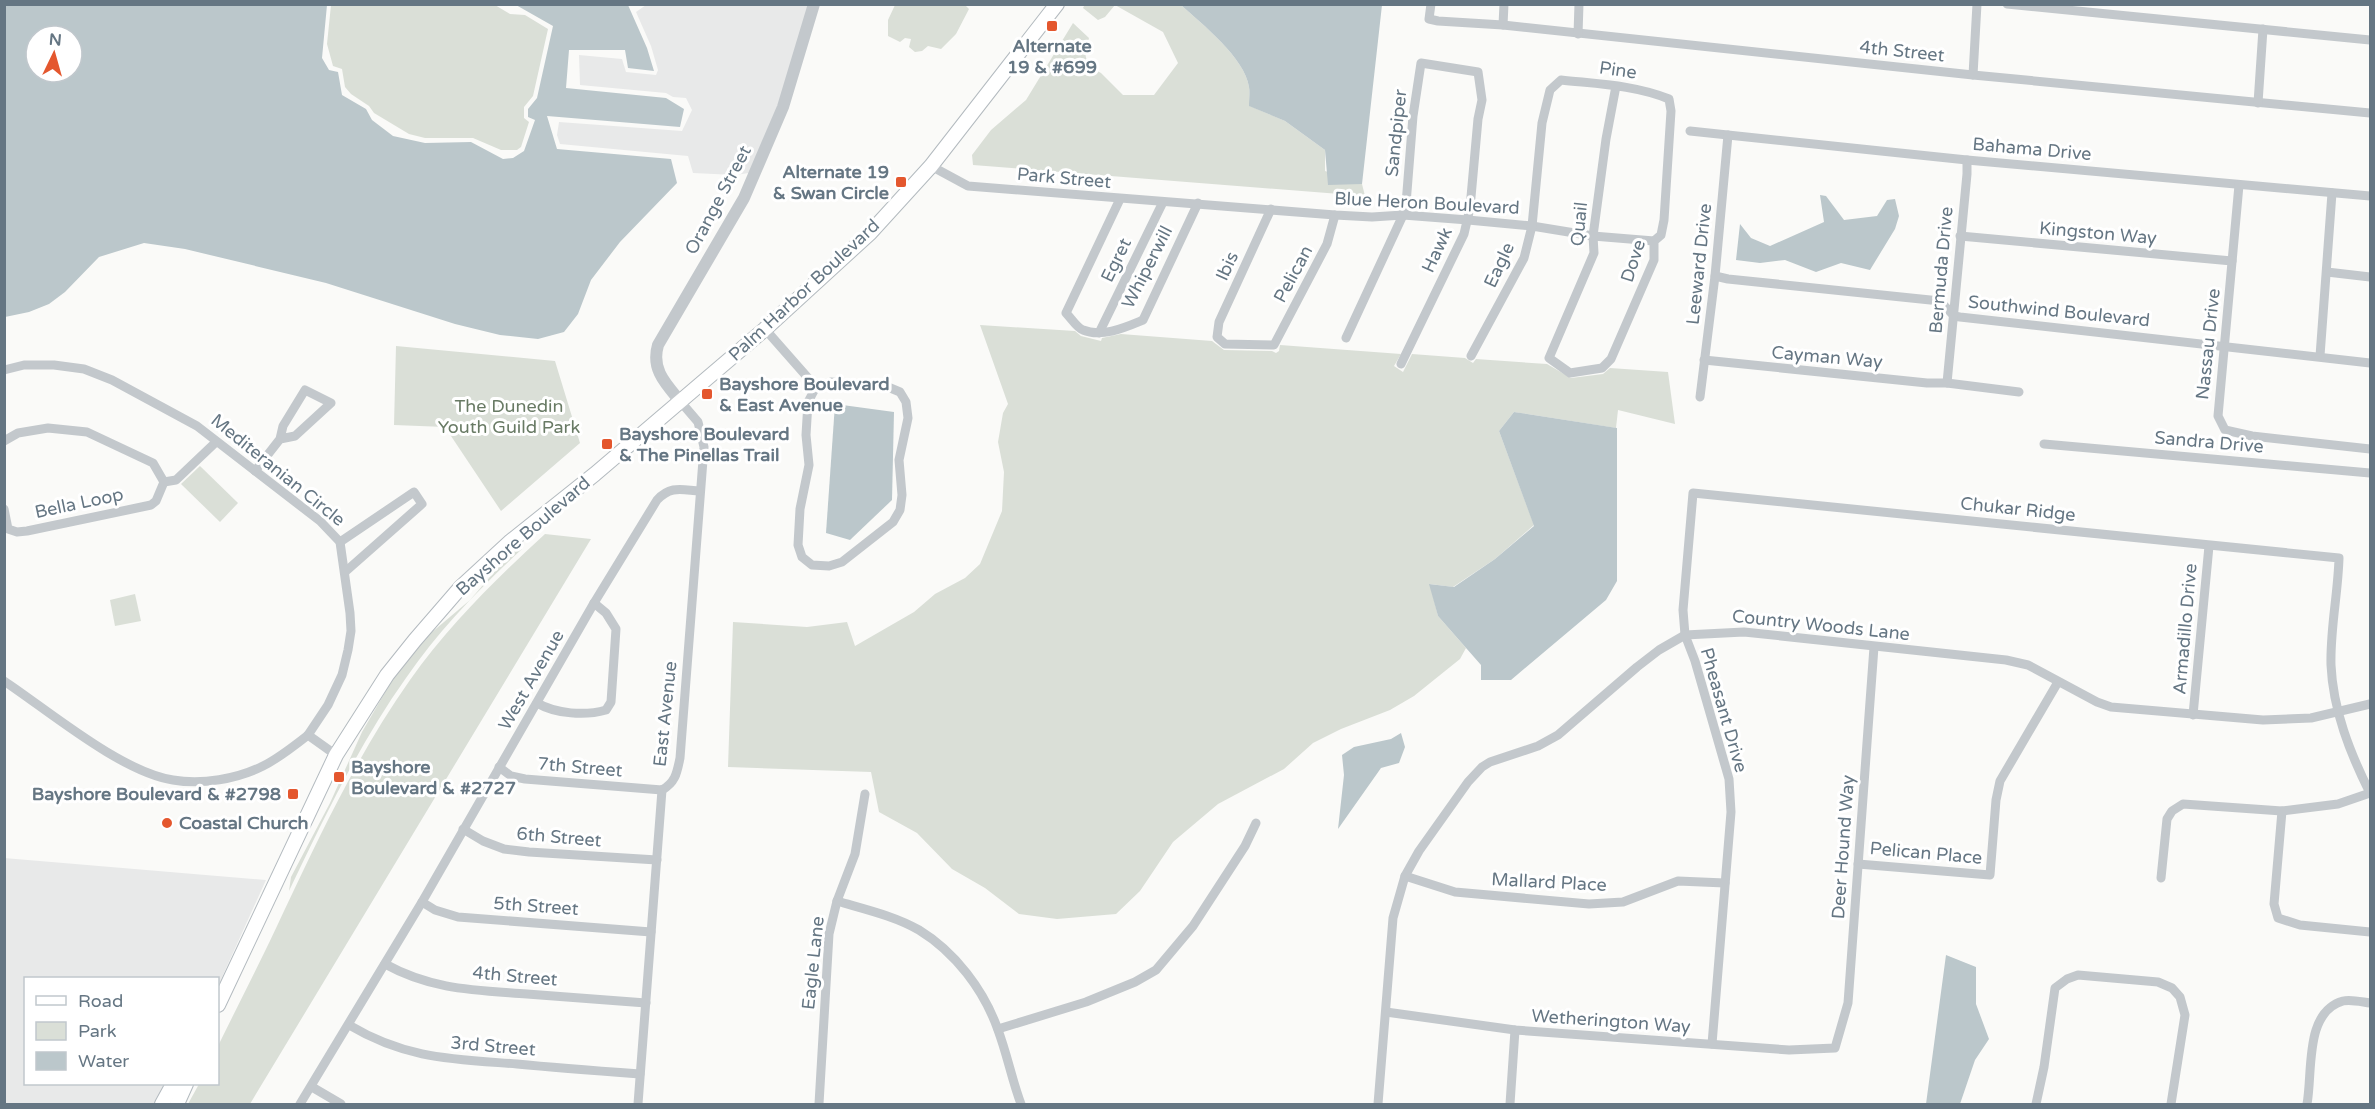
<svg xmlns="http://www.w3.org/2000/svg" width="2375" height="1109" font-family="'Varela Round',sans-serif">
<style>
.built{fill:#e8e9e9}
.green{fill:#dadfd7}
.water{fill:#bbc7cb;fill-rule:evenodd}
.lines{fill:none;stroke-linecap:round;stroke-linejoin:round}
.secondary-casing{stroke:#b3babf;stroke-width:16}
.minor{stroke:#c3c8cc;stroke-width:9}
.tertiary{stroke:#c3c8cc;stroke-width:12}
.secondary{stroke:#fff;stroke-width:14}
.poi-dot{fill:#e4572e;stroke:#fff;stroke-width:2}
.labels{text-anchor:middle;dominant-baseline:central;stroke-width:6;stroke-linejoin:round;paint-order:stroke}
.poi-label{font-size:18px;font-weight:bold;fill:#657683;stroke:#fff;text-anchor:start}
.street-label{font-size:18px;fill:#657683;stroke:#fff}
.park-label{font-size:18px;fill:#687a64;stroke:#fff}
</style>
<rect width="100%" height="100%" fill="#fafaf8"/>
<g class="built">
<path d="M646 5H809L778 105 749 173 735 175 693 173 688 156 560 144 557 135 559 122 682 131 692 110 686 98 673 97 666 93 580 85 579 55 622 59 626 72 656 75 658 70 651 46 636 12Z"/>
<path d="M4 858 266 880 218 986V978H26V1084H166L156 1104H5Z"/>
</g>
<g class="green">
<path d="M1085 4 1181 5C1202 24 1245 58 1249 87 1250 93 1249 100 1250 106L1285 121 1325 150V171L1362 184 1365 196 973 165 972 155 991 130 1026 100 1073 23 1089 38 1085 53 1088 66 1101 73 1123 95H1154L1178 63 1163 32 1115 5 1105 17 1098 20 1083 8Z"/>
<path d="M331 5H495L510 14 525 15 548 29 533 96 524 107V118L529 122 521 147 517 150H501L473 138H425L409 134 374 113 369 106 351 94 345 87 342 69 333 66 327 44Z"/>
<path d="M895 5H965L969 9 956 34 941 49 928 46 922 51 915 52 909 47 911 39 905 38 900 42 888 36V20Z"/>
<path d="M980 325 1075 331 1081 336 1101 341 1102 338 1121 334 1212 341 1224 350 1272 351 1276 353 1279 351 1280 345 1401 354 1394 366 1403 372 1412 354 1465 358 1473 363 1476 359 1547 364 1571 378 1603 374 1610 368 1668 372 1675 424 1618 410 1616 428 1514 412 1499 431 1534 525 1495 559 1453 587 1430 584 1438 616 1466 648 1460 659 1414 696 1390 710 1341 729 1313 743 1284 769 1218 804 1173 842 1140 891 1116 914 1057 919 1019 914 985 888 952 869 917 833 879 812 871 772 728 767 733 622 807 627 847 622 855 646 914 612 935 594 965 578 980 564 1002 511 1004 472 998 442 1003 413 1008 404Z"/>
<path d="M396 346 555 361 580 443 501 511 445 427 394 425Z"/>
<path d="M200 466 238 503 220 522 181 484Z"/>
<path d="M545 534 591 539 250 1104H188L199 1084H218V1046C240 1001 263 957 284 911 321 833 359 752 410 680 449 625 496 579 545 534Z"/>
<path d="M515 548 522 549C480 588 439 630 406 678 359 744 324 818 289 891L291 877 330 803 362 732 398 670 418 644 470 600Z"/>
<path d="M135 594 141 621 115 626 110 600Z"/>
</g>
<g class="water">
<path d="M4 5H327L322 58 329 70 338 72 342 95 366 109 372 120 393 136 425 143 471 142 503 159 513 158 524 151 535 120 528 117V109L537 98 553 26 516 5H628L647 48 654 71 628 68 625 50H569L566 88 666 98 684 109 680 127 547 116 557 149 671 159 677 183 620 242 591 280 578 314 564 332 538 339 500 335 455 324 326 283 185 249 144 243 99 257 65 292 49 304 29 312 5 317ZM36 36H72V72H36Z"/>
<path d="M1181 5H1382L1362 184 1328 185 1325 150 1285 121 1249 106C1249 100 1250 93 1249 87 1245 58 1202 24 1181 5Z"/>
<path d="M1820 195 1826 196 1844 220 1877 216 1887 200 1895 199 1899 216 1895 229 1870 270 1841 263 1816 272 1785 260 1760 263 1736 260 1740 224 1751 238 1770 246 1824 222Z"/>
<path d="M835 404 894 412 892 500 850 540 826 533Z"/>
<path d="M1514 412 1617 428V581L1606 600 1511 680H1481V665L1438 616 1429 584 1454 587 1495 559 1534 526 1499 431Z"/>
<path d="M1401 733 1405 747 1399 763 1381 768 1338 829 1344 775 1342 755 1354 747 1391 739Z"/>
<path d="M1946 955 1976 967V1004L1989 1039 1975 1060 1960 1104H1926Z"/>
</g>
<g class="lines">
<g class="secondary-casing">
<g id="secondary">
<path d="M218 1005 336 755 387 675 415 640 460 588 511 541 595 474 765 329 870 233 931 166 1057 4"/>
<path d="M162 1104 173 1084"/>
<path d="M177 1104 186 1084"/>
</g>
</g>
<g class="minor">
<path d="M1431 4 1429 19 1438 21 1503 25 1973 75 2370 113"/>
<path d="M2007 4 2370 40"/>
<path d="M1503 25 1504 4"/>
<path d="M1578 34 1579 4"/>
<path d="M1973 75 1977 4"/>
<path d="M2258 103 2263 29"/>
<path d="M1690 131 1967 160 2370 196"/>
<path d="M931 166 968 186 1335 215 1372 217 1403 215 1468 220 1532 226 1593 236 1654 241"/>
<path d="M2239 185 2218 416 2225 430 2252 436 2370 449"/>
<path d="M1120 199 1066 313C1071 318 1077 328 1083 330 1102 338 1126 327 1143 320L1198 203"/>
<path d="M1271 209 1219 322 1217 337 1225 344 1274 345 1327 244 1335 215"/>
<path d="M1960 236 2232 261"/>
<path d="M2327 272 2370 277"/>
<path d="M1715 276 1728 279 1940 301 1954 316 1960 317 2370 363"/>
<path d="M765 329 816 387"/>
<path d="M1099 333 1163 202"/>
<path d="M1346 338 1403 215 1406 204 1413 116 1421 63 1478 72 1482 100 1478 119 1470 208 1464 234 1401 364"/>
<path d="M1471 356 1524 258 1532 226 1542 123 1550 90 1561 80C1597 84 1635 85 1669 99L1671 111 1664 220 1661 235 1654 241V260L1611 359 1602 368 1570 373 1549 358 1594 253 1593 236 1606 139 1616 86"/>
<path d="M2320 356 2332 193"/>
<path d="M1704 360 1927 383H1947L2019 392"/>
<path d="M4 370 24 365H54L84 369 112 380 197 426 320 521 340 542 350 613 351 631 348 650 342 675 328 705 308 735"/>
<path d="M831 382 888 387 900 392 906 402 908 418 899 460 902 495 900 510 893 522 842 562 829 566 812 565 802 557 798 545 800 509 809 465 806 435 808 402 816 387Z"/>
<path d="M1947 383 1967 174V160"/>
<path d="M1700 397 1715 276 1728 135"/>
<path d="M4 441 18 433 48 428 87 432 153 463 164 482 176 480 216 442"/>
<path d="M2044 444 2370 473"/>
<path d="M255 471 280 439 283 426 305 390 331 403 295 436 280 439"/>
<path d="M4 509 8 529 17 532 27 531 151 505 156 501 164 482"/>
<path d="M340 542 414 492 422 504 345 572"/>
<path d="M4 681C49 711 121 772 173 780 202 785 237 779 263 766 279 758 294 746 308 735L336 755"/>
<path d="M537 703C556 714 585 716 606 710L611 702 616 629 606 613 594 603"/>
<path d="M2193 715 2209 546"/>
<path d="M499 767 511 776 525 779 662 790"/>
<path d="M662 790C676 782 677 772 680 758L704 447 698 422 680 401"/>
<path d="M2282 811 2274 904 2278 918 2300 925 2370 932"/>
<path d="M463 829 483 841 504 849 529 852 657 860"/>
<path d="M1858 864 1990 875 1996 800 2000 781 2058 682"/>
<path d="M1405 876 1455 892 1589 904 1623 902 1678 881 1725 883"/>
<path d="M2161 878 2167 819 2172 811 2183 804 2282 811 2338 804 2370 793"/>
<path d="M837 901C864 909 895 916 919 930 955 952 984 990 998 1030 1007 1054 1012 1080 1021 1104"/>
<path d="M422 902 435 910 458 917 651 932"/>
<path d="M385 964C432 990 475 990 527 994 567 997 607 1000 646 1003"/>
<path d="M1386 1012 1515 1030 1789 1050 1835 1048 1848 1003 1874 647"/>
<path d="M349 1025C406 1059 452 1059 517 1064 558 1068 599 1071 640 1074"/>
<path d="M998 1029 1086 1002 1135 982 1156 970 1193 926 1245 846 1256 823"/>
<path d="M1712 1044 1731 812 1729 779 1695 661 1685 635 1683 610 1693 493 2339 558C2338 594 2330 629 2331 665 2333 710 2350 753 2370 793"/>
<path d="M312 1087 341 1104"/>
<path d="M300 1104 422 902 594 603 657 500C671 485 682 490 700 491"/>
<path d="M638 1104 662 790"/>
<path d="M819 1104 829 934 837 901 855 854 865 794"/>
<path d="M1378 1104 1393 918 1405 876 1419 851 1468 782 1482 767 1490 762 1538 746 1558 735 1637 667 1659 650 1685 635 1744 632 2006 660 2028 665 2097 702 2111 707 2263 720 2311 718 2370 704"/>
<path d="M1510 1104 1515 1030"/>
<path d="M2036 1104 2044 1067 2055 988 2067 979 2078 975 2158 982 2172 988 2180 997 2185 1015 2171 1104"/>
<path d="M2307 1104C2313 1072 2304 1012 2343 1001 2351 999 2362 1002 2370 1003"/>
</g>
<path class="tertiary" d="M680 401C665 383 651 369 658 345L744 198 783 107 814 4"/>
<use href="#secondary" class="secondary"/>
</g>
<g class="poi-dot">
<rect x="1046" y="20" width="12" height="12" rx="3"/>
<rect x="895" y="176" width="12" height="12" rx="3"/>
<rect x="701" y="388" width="12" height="12" rx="3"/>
<rect x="601" y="438" width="12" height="12" rx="3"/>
<rect x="333" y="771" width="12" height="12" rx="3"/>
<rect x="287" y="788" width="12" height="12" rx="3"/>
<circle cx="167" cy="823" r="6"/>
</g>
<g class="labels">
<g class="poi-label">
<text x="1052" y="46" text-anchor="middle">Alternate<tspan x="1052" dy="21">19 &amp; #699</tspan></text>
<text x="889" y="172" text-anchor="end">Alternate 19<tspan x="889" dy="21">&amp; Swan Circle</tspan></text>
<text x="719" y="384">Bayshore Boulevard<tspan x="719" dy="21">&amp; East Avenue</tspan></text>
<text x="619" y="434">Bayshore Boulevard<tspan x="619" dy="21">&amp; The Pinellas Trail</tspan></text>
<text x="351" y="767">Bayshore<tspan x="351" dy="21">Boulevard &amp; #2727</tspan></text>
<text x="281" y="794" text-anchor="end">Bayshore Boulevard &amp; #2798</text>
<text x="179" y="823">Coastal Church</text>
</g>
<g class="street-label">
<text transform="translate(1902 51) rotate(6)">4th Street</text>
<text transform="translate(1618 70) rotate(8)">Pine</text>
<text transform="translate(1396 133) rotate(-84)">Sandpiper</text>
<text transform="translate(2032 149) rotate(5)">Bahama Drive</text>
<text transform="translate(1064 178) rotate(5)">Park Street</text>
<text transform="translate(718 200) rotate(-62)">Orange Street</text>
<text transform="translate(1427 203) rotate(3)">Blue Heron Boulevard</text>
<text transform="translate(1579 224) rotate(-84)">Quail</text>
<text transform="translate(2098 233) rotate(5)">Kingston Way</text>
<text transform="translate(1437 250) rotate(-65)">Hawk</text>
<text transform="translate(1116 260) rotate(-64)">Egret</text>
<text transform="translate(1633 261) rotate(-72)">Dove</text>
<text transform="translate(1699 264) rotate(-84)">Leeward Drive</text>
<text transform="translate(1499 265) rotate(-65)">Eagle</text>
<text transform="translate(1227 266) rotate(-65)">Ibis</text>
<text transform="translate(1147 267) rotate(-63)">Whiperwill</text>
<text transform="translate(1941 270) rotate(-85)">Bermuda Drive</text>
<text transform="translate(1293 274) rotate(-62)">Pelican</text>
<text transform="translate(804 290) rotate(-43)">Palm Harbor Boulevard</text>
<text transform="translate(2059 311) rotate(6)">Southwind Boulevard</text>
<text transform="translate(2208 344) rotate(-84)">Nassau Drive</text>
<text transform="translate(1827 357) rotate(5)">Cayman Way</text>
<text transform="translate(2209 442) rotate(5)">Sandra Drive</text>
<text transform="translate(278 470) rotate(39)">Mediteranian Circle</text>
<text transform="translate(79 503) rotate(-12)">Bella Loop</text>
<text transform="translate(2018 509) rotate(6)">Chukar Ridge</text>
<text transform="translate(523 536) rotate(-41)">Bayshore Boulevard</text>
<text transform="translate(1821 625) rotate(6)">Country Woods Lane</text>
<text transform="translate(2185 629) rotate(-85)">Armadillo Drive</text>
<text transform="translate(531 680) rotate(-60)">West Avenue</text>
<text transform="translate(1724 710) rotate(74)">Pheasant Drive</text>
<text transform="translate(665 714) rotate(-84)">East Avenue</text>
<text transform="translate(580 767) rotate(5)">7th Street</text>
<text transform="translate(559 837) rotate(5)">6th Street</text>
<text transform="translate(1843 847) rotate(-86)">Deer Hound Way</text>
<text transform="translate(1926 853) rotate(5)">Pelican Place</text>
<text transform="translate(1549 882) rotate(3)">Mallard Place</text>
<text transform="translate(536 906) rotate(4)">5th Street</text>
<text transform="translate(813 963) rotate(-84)">Eagle Lane</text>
<text transform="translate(515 976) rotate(5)">4th Street</text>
<text transform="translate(1611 1021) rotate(4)">Wetherington Way</text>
<text transform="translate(493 1046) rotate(5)">3rd Street</text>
</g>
<g class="park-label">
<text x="509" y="406">The Dunedin<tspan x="509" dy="21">Youth Guild Park</tspan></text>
</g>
</g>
<rect width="2375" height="1109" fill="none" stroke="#657683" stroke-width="12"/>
<rect x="24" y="977" width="195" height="108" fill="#ffffff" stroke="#c1c8cd" stroke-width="1.5"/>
<rect x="36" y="996" width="30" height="9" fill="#ffffff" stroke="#c1c8cd" stroke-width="1.5"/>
<text x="78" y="1007" font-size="18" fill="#657683">Road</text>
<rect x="36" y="1022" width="30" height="18" fill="#dadfd7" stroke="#c1c8cd" stroke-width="1.5"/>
<text x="78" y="1037" font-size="18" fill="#657683">Park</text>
<rect x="36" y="1052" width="30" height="18" fill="#bbc7cb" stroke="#c1c8cd" stroke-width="1.5"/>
<text x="78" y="1067" font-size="18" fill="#657683">Water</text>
<g transform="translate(54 54) rotate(5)"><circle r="28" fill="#ffffff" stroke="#c1c8cd" stroke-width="1.5"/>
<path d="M0-4.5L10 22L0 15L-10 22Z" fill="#e4572e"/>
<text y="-9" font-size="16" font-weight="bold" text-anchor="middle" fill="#657683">N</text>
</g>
</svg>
